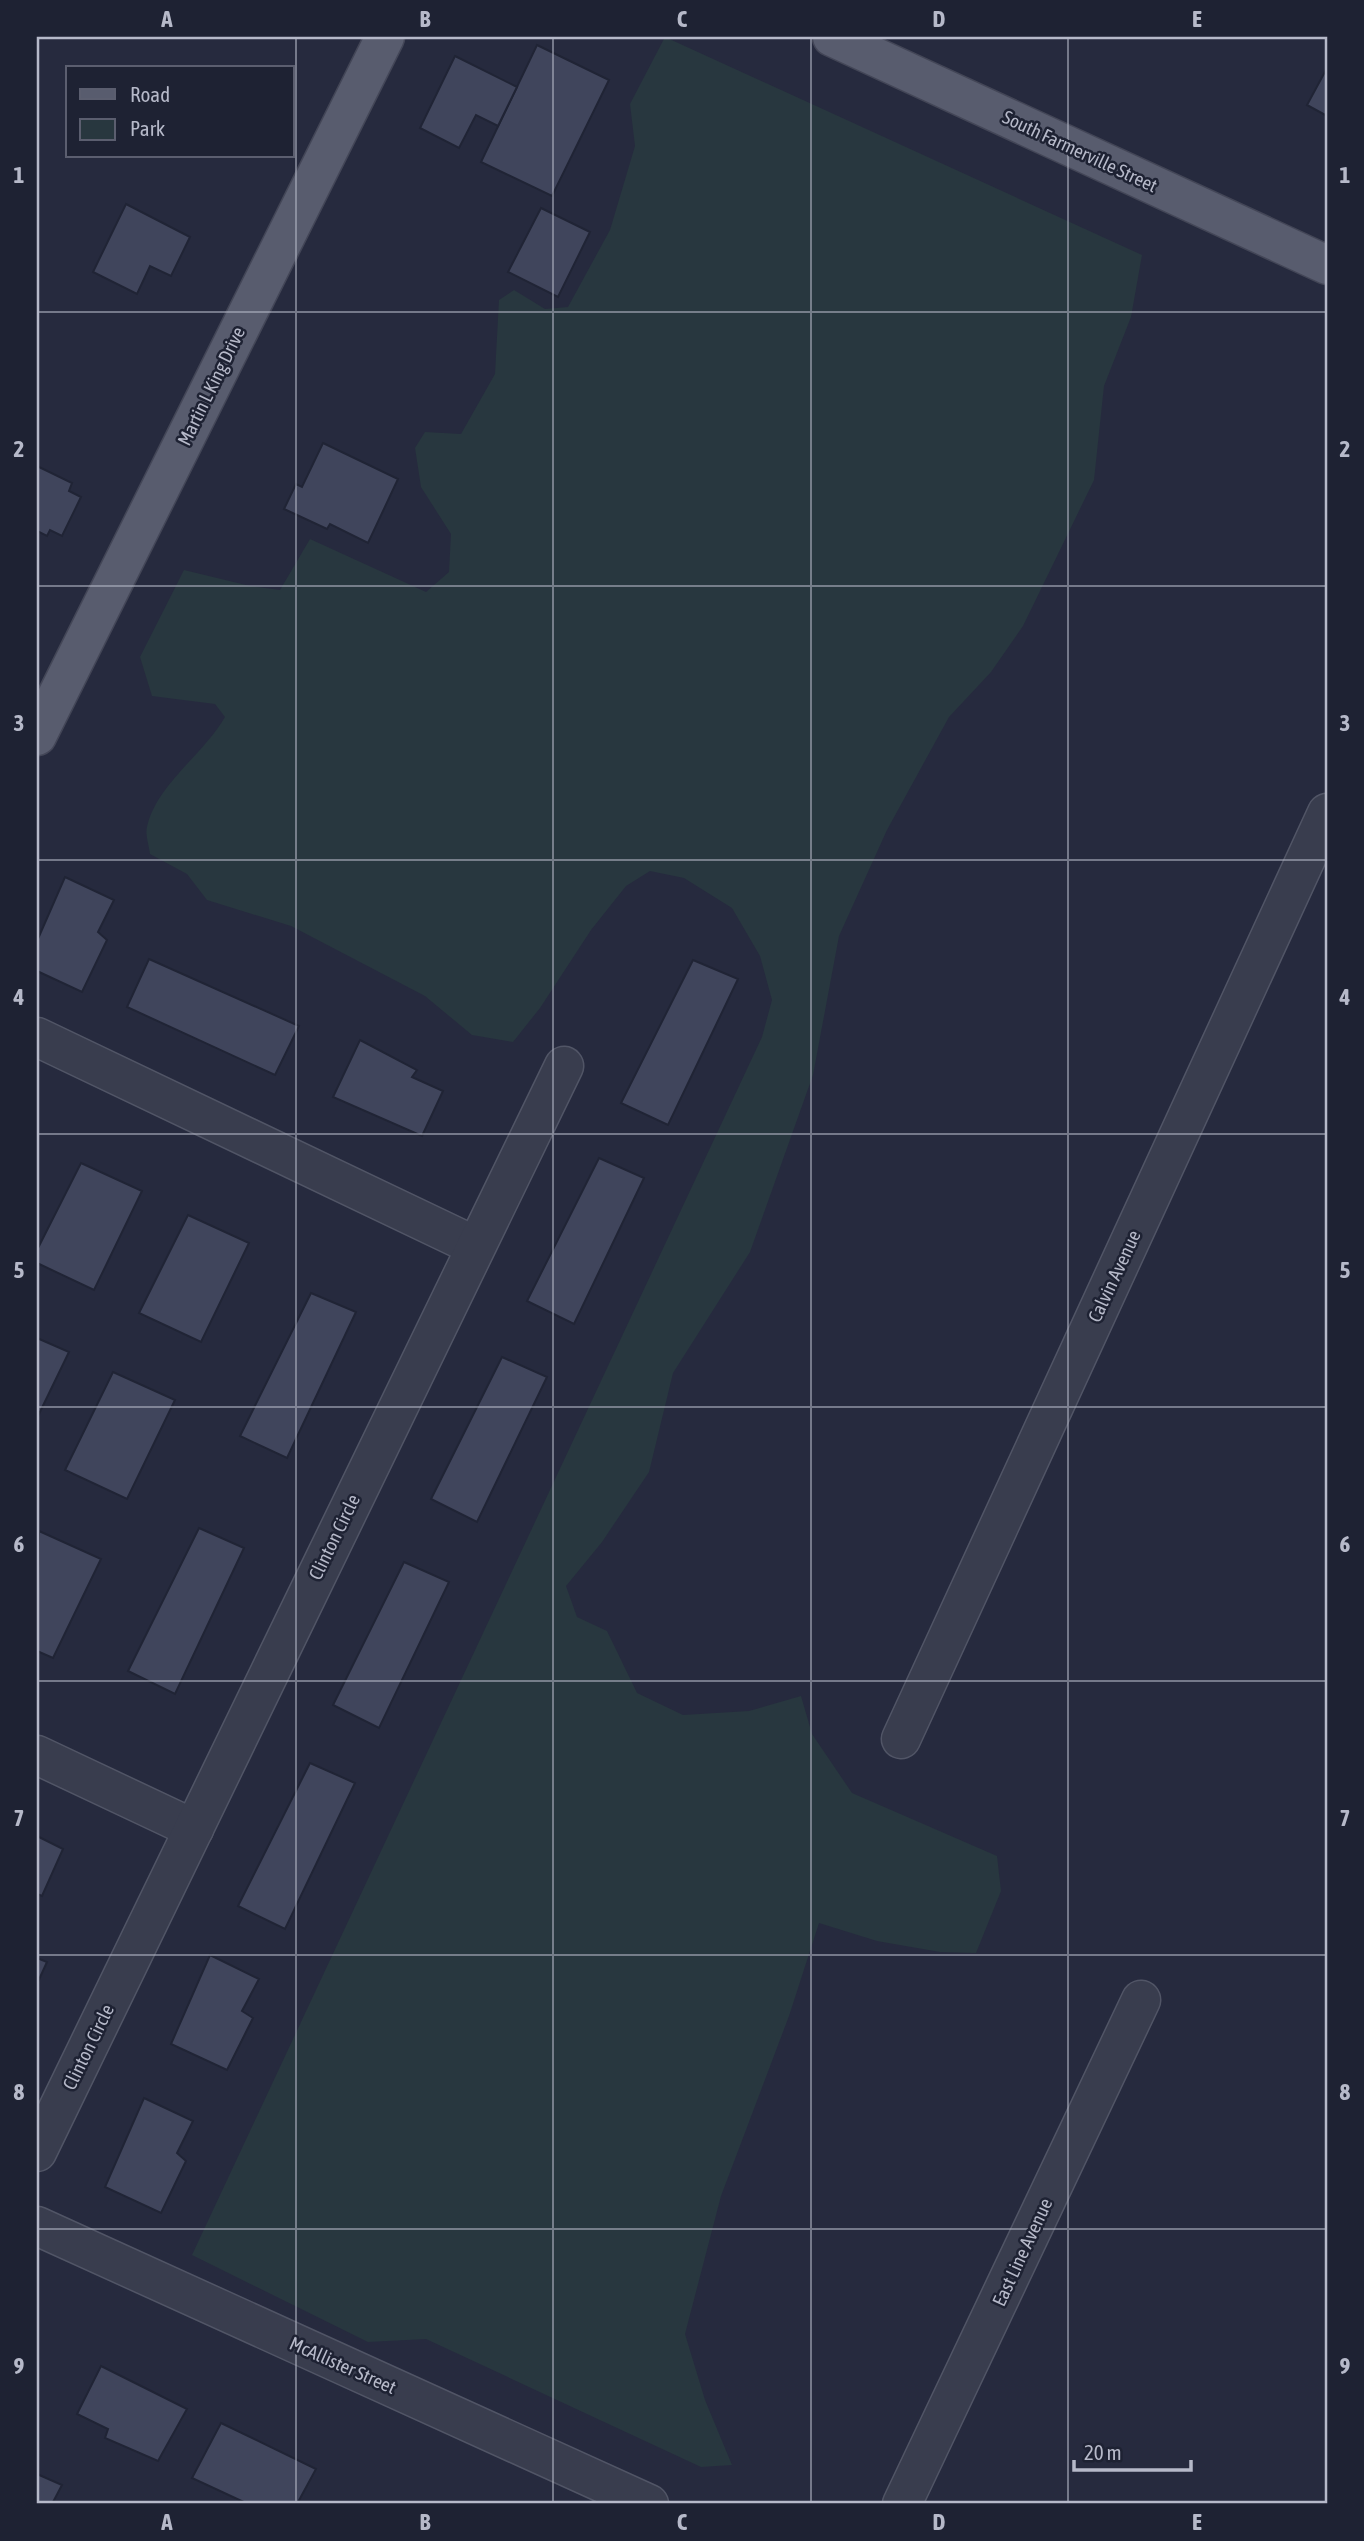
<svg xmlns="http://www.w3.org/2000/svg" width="1364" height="2541" font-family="'Asap Condensed',sans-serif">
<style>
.green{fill:#28373f}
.building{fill:#40455c;stroke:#202435;stroke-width:2}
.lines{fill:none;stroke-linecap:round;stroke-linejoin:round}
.minor-casing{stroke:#515566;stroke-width:41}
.major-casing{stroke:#434657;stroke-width:41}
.minor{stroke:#393d4e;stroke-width:38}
.major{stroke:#585c6e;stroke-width:38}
.grid{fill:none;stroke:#b6b9c9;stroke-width:2;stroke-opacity:0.55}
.labels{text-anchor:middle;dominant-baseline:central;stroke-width:5;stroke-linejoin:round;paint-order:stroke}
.street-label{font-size:19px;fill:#b6b9c9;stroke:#1e2233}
.neatline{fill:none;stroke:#b6b9c9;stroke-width:2.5}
.grid-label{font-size:23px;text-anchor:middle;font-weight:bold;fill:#b6b9c9}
</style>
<rect width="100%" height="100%" fill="#262a3e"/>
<path class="green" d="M665 37 1142 255 1131 317 1104 386 1094 480 1023 626 991 672 949 717 887 830 839 936 813 1075 750 1252 673 1373 649 1472 602 1542 566 1586 577 1617 607 1631 637 1693 683 1715 749 1711 801 1696 812 1734 852 1793 997 1856 1001 1891 976 1953 940 1952 877 1941 819 1923 789 2016 721 2196 685 2334 705 2400 732 2465 701 2467 426 2339 368 2342 192 2255 762 1037 772 1000 760 956 732 908 684 878 650 871 626 886 591 930 540 1008 513 1042 472 1035 425 996 291 926 207 900 187 874 150 854C149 846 145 834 147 827 156 785 204 754 225 717L215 704 152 696 140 657 184 570 250 586 280 590 310 539 426 592 449 572 451 534 421 487 415 448 425 432 461 434 495 374 499 300 514 290 545 309 568 307 610 230 635 146 630 104Z"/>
<g class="building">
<path d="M537 45 609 80 552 196 481 162Z"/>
<path d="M455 56 517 87 498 126 476 115 459 148 420 128Z"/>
<path d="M1327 68V116L1307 105Z"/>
<path d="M126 204 190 237 171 276 150 266 137 294 93 272Z"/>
<path d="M541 208 590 232 558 297 508 272Z"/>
<path d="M323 443 398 479 368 543 330 524 327 529 284 509 296 484 302 487Z"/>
<path d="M37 466 72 483 69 491 81 497 62 536 50 530 47 536 37 531Z"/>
<path d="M65 877 114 900 98 932 107 940 82 992 37 971V941Z"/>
<path d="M149 959 299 1026 275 1075 127 1007Z"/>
<path d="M693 960 738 979 668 1125 621 1103Z"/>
<path d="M360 1040 417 1070 412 1077 443 1091 422 1136 333 1097Z"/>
<path d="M599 1158 644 1178 574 1324 527 1301Z"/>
<path d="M81 1163 142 1191 94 1290 37 1263V1250Z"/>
<path d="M188 1215 249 1243 201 1342 139 1313Z"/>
<path d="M311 1293 356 1312 287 1458 240 1436Z"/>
<path d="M37 1338 69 1352 37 1418Z"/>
<path d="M502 1357 547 1377 477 1522 431 1499Z"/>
<path d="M113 1372 175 1400 127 1499 65 1470Z"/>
<path d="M199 1528 244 1548 175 1694 128 1671Z"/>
<path d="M39 1531 101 1559 53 1658 37 1651Z"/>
<path d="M404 1562 449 1582 379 1728 333 1705Z"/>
<path d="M310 1763 355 1783 285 1929 238 1906Z"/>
<path d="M37 1836 63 1849 42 1896 37 1894Z"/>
<path d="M210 1955 259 1979 242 2011 253 2018 227 2070 171 2044Z"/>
<path d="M37 1958 47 1962 37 1984Z"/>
<path d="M144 2098 193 2121 177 2153 186 2161 161 2213 105 2187Z"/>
<path d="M101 2366 187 2409 158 2461 105 2438 108 2429 77 2414Z"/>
<path d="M221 2423 316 2469 297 2504H248L192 2478Z"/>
<path d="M37 2474 62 2485 52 2504H37Z"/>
</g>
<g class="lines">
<g class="minor-casing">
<g id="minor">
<path d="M37 1037 475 1246"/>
<path d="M901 1739 1327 813"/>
<path d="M37 1755 194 1829"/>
<path d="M37 2152 564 1066"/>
<path d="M37 2226 649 2504"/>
<path d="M902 2504 1141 2000"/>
</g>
</g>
<g class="major-casing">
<g id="major">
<path d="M832 37 1327 265"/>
<path d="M37 736 385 37"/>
</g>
</g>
<use href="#minor" class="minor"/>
<use href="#major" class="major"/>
</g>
<path class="grid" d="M296 37V2504M553 37V2504M811 37V2504M1068 37V2504M37 312H1327M37 586H1327M37 860H1327M37 1134H1327M37 1407H1327M37 1681H1327M37 1955H1327M37 2229H1327"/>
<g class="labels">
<g class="street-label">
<text transform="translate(1080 151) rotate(25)">South Farmerville Street</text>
<text transform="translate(211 386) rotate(-64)">Martin L King Drive</text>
<text transform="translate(1114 1276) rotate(-65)">Calvin Avenue</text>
<text transform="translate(334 1537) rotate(-64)">Clinton Circle</text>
<text transform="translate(88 2047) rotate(-64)">Clinton Circle</text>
<text transform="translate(1022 2252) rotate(-65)">East Line Avenue</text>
<text transform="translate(343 2365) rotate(24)">McAllister Street</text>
</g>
</g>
<rect width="1364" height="2541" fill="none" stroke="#1e2233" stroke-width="77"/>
<rect x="66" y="66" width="228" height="91" fill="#1e2233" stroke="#5b5e6f" stroke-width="2"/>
<rect x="80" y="89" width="35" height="10" fill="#585c6e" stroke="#5b5e6f" stroke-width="2"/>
<text x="130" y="102" font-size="21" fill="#b6b9c9">Road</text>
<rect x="80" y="119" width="35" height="21" fill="#28373f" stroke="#5b5e6f" stroke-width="2"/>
<text x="130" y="136" font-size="21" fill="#b6b9c9">Park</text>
<path d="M1074 2460v10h117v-10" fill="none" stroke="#b6b9c9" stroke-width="3.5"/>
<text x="1084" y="2460" font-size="21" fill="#b6b9c9" stroke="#1e2233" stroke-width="5" paint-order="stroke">20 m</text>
<rect x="38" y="38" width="1288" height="2464" class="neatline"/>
<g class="grid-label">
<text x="167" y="27">A</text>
<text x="425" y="27">B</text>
<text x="682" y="27">C</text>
<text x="939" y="27">D</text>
<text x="1197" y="27">E</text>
<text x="19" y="183">1</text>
<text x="1345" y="183">1</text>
<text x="19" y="457">2</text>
<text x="1345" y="457">2</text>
<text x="19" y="731">3</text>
<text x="1345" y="731">3</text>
<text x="19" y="1005">4</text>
<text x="1345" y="1005">4</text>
<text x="19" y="1278">5</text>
<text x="1345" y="1278">5</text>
<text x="19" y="1552">6</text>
<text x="1345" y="1552">6</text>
<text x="19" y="1826">7</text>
<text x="1345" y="1826">7</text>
<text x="19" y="2100">8</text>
<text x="1345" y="2100">8</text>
<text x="19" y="2374">9</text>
<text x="1345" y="2374">9</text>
<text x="167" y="2530">A</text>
<text x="425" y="2530">B</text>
<text x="682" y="2530">C</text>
<text x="939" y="2530">D</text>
<text x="1197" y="2530">E</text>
</g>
</svg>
